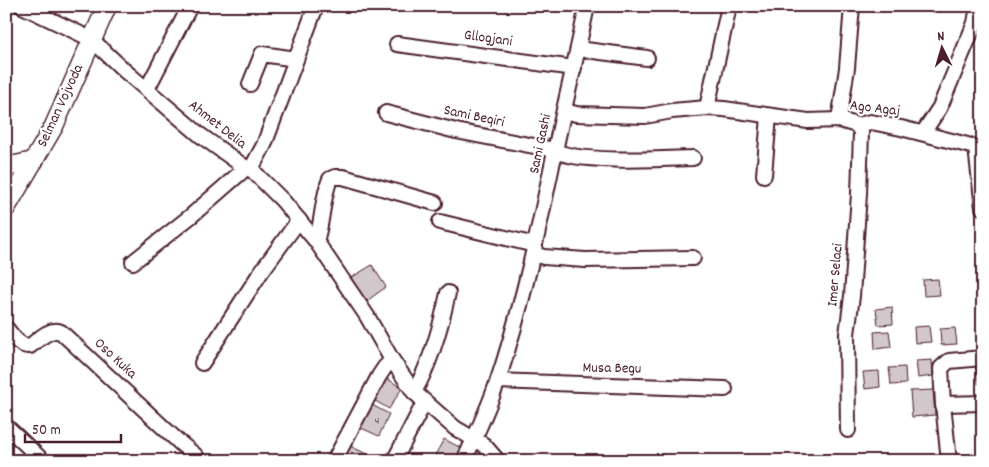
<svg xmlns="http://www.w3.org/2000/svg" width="989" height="467" font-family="Dekko,sans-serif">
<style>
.building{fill:#d2c7cb;stroke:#4a1f2b}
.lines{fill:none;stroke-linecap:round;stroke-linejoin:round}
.minor-casing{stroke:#4a1f2b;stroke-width:18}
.major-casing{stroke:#4a1f2b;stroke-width:21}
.minor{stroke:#fff;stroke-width:14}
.major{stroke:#fff;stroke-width:18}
.labels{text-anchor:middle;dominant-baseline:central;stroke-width:4.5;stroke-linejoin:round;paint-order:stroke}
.number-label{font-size:12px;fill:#6c4953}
.street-label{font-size:15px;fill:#4a1f2b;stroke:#fff}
</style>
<rect width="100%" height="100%" fill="#fff"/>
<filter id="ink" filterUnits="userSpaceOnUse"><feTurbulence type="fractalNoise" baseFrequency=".02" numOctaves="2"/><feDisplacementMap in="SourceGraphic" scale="10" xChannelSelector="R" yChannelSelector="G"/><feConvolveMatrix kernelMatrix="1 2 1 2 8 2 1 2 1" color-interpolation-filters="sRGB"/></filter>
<g filter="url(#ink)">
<g class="building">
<path d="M372 265 386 287 364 303 349 279Z"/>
<path d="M938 279 940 295 924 296 923 280Z"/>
<path d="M892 307 893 324 878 325 876 309Z"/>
<path d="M929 326 931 342 915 343 914 327Z"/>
<path d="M955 328 957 344 941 345 940 329Z"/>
<path d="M889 331 891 347 875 349 874 332Z"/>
<path d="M932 360 933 376 918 378 916 361Z"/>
<path d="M905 367 906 384 891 385 889 368Z"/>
<path d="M976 367H983V383L978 384Z"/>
<path d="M879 371 880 387 865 389 863 372Z"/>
<path d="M386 378 402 388 389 409 372 399Z"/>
<path d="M933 390 935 415 912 417 910 391Z"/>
<path d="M370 404 389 414 379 436 359 427Z"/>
<path d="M444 439 463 449 456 461H447L435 455Z"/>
<path d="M350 446 369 455 367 461H342Z"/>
<path d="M896 458V461H880V459Z"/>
</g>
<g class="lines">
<g class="minor-casing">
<g id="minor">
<path d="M22 6 91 39 125 71 200 135 246 168 251 169 283 201 316 241 367 316 392 360 414 392 455 428 484 445 498 461"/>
<path d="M397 44 574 68"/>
<path d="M578 49 647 58"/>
<path d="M250 84 262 54 296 59"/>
<path d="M147 89 190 6"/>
<path d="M707 108 729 6"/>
<path d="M565 111 576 114 645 116 672 111 707 108 724 109 808 121 839 120 857 125 871 122 901 128 983 149"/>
<path d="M386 113 456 131 555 150C575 164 665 159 693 158"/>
<path d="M839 120 847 68 852 6"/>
<path d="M923 133 940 107 975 23 978 6"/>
<path d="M976 148 983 208"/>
<path d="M251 169 264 145 316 6"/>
<path d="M764 175 769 116"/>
<path d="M440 222 535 245"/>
<path d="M316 241C323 221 322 198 330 179L335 177H343L435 203"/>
<path d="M533 254 544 257 585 260 693 258"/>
<path d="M133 262 191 216 246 168"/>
<path d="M6 328C13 336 19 347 30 346 38 340 50 327 61 332L180 443 196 456"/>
<path d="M202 363 261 272 299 220"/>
<path d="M498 381 725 389"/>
<path d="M414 392C431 363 441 326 448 293"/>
<path d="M943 404 983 403"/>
<path d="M6 426 43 461"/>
<path d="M848 430 847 334 852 296 859 194 861 132 857 125"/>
<path d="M334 461 379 376 385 367 392 360"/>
<path d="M394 461 424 403"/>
<path d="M464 461C476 434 489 408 498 380 523 305 539 228 555 151 565 103 577 55 587 6"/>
<path d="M949 461 943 404 941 368 949 361 983 358"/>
</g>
</g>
<g class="major-casing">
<g id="major">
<path d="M6 167 34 161"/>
<path d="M6 208 54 126 107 6"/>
</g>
</g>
<use href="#minor" class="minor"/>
<use href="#major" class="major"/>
</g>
</g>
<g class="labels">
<g class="number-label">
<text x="377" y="421">4</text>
</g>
<g class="street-label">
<text transform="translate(488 39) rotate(8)">Gllogjani</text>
<text transform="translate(61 106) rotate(-65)">Selman Vojvoda</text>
<text transform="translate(875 109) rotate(7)">Ago Agaj</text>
<text transform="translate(474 117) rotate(12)">Sami Beqiri</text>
<text transform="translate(217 125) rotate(38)">Ahmet Delia</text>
<text transform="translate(541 144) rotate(-78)">Sami Gashi</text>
<text transform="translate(836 275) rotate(-85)">Imer Selaci</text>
<text transform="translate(115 359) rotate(43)">Oso Kuka</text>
<text transform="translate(612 369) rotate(1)">Musa Begu</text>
</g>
</g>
<rect width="989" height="467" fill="none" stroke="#fff" stroke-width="25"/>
<rect x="12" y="12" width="964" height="442" fill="none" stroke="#4a1f2b" stroke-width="2" filter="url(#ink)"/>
<g transform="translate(942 48) rotate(355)" stroke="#ffffff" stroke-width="4" paint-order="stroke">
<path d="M0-4L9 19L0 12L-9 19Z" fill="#4a1f2b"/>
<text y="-8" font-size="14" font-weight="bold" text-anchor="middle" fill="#4a1f2b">N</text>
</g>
<path d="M25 434v8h96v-8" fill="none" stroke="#4a1f2b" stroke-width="2.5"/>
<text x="32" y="434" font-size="15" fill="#4a1f2b" stroke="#ffffff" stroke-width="4" paint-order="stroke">50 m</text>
</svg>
